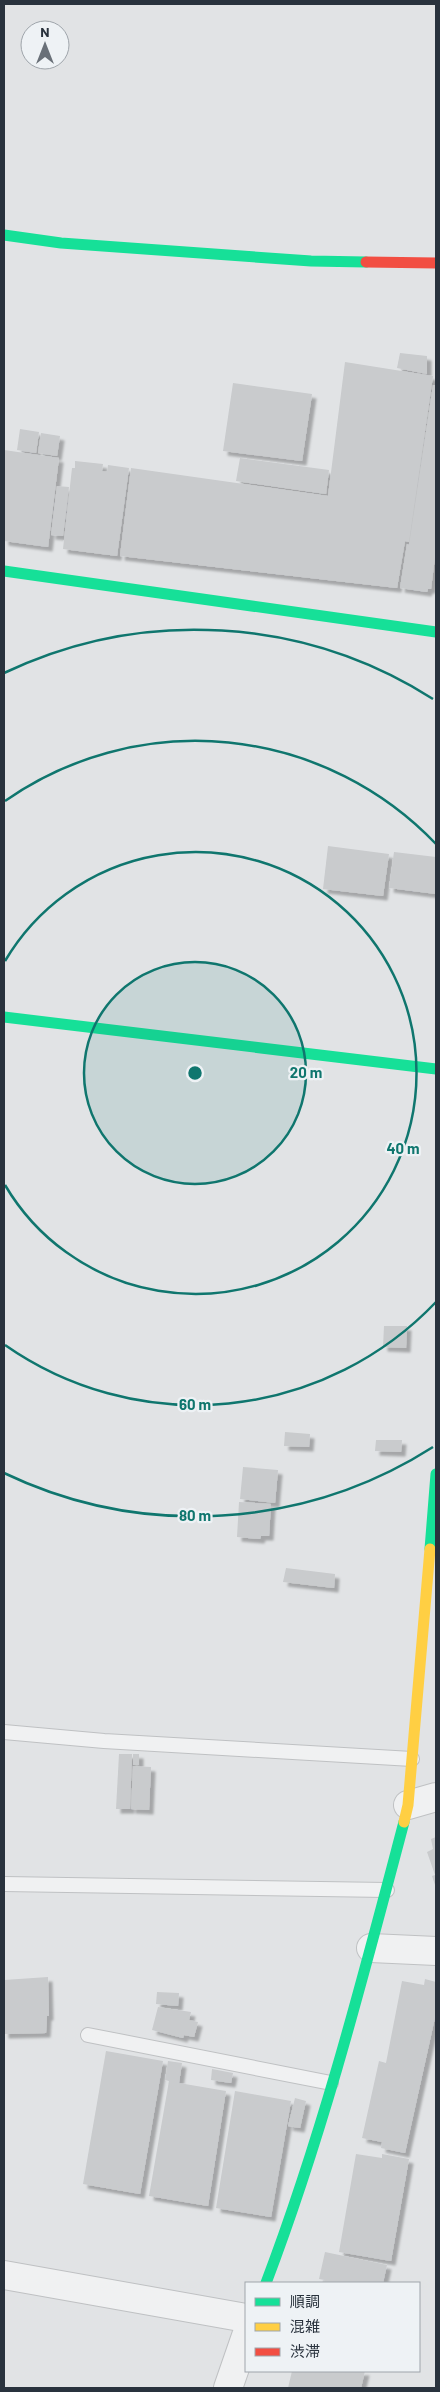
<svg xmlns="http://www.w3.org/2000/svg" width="440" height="2392" font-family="Barlow,'Noto Sans JP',sans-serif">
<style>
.building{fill:#c9cbcd;filter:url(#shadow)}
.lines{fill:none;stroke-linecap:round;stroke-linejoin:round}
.lane-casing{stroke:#bfc1c3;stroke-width:16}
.street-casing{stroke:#bfc1c3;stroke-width:30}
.lane{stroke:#f0f1f2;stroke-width:14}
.street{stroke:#f0f1f2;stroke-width:28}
.fast{stroke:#16e098;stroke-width:11}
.slow{stroke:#ffcf43;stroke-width:11}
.jam{stroke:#f24e42;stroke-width:11}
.ring{fill:none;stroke:#0f766e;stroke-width:2.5}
.centre{fill:#0f766e;stroke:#eef2f5;stroke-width:2.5}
.ring-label{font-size:15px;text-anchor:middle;font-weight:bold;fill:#0f766e;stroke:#eef2f5;stroke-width:4.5;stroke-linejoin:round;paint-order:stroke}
</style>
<defs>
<filter id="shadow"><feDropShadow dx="4.5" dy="4.5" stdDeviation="1" flood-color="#0004"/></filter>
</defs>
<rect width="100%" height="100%" fill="#e1e3e5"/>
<g class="building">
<path d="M400 353 427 356V374L397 368Z"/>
<path d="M345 362 433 376 409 542 405 541 397 588 120 556 131 468 328 496Z"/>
<path d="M233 383 312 394 302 461 223 451Z"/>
<path d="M433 385H436V549L431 589H428L427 592 400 588 407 544 409 545Z"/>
<path d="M20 429 39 432 36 453 17 450Z"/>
<path d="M41 433 60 436 57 456 38 453Z"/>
<path d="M4 450 59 458 48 547 4 541Z"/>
<path d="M240 458 329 470 326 494 236 481Z"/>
<path d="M75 461 103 464 102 471 107 472 108 465 129 468 117 556 63 549 72 468H75Z"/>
<path d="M57 486 69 487 63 536 51 535Z"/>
<path d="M328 846 389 854 383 896 323 889Z"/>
<path d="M394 852 436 857V894L389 888Z"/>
<path d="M384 1326H407L406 1348 383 1347Z"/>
<path d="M285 1432 310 1434 309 1447 284 1446Z"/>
<path d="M376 1440H402L401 1452 375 1451Z"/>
<path d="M243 1467 278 1470 275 1503 240 1499Z"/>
<path d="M239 1502 271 1504 269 1536H261L260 1539 237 1537Z"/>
<path d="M286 1568 335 1574 334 1588 283 1582Z"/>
<path d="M119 1754H132L130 1809H116Z"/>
<rect x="133" y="1754" width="6" height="11"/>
<path d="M133 1766 151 1767 149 1810 131 1809Z"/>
<path d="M436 1837V1888L432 1876 435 1875 427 1852 433 1849 431 1839Z"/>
<path d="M48 1977 49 2016H47L46 2033 4 2034V1980Z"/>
<path d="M425 1979 436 1982V2013L405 2153 381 2148 382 2142 362 2138 379 2061 386 2063 402 1981 424 1985Z"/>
<path d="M157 1992 179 1993 178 2006 156 2004Z"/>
<path d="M158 2007 191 2012 189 2020 198 2022 194 2037 184 2035 183 2038 152 2030Z"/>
<path d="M106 2051 163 2061 140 2194 83 2184Z"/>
<path d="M168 2061 182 2063 179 2083 226 2091 208 2206 149 2196 169 2081 165 2080Z"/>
<path d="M212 2069 233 2073 231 2083 211 2080Z"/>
<path d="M235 2091 291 2101 271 2217 216 2208Z"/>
<path d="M295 2098 306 2101 300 2128 288 2126Z"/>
<path d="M356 2154 382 2158V2154L409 2159 391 2261 339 2252Z"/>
<path d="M325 2252 387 2265 383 2283H324L325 2280 319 2279Z"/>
<path d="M292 2371H365L361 2388H288Z"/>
</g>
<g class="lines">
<g class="lane-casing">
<g id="lane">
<path d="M4 1732 104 1741 412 1759"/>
<path d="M4 1884 387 1890"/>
<path d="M88 2035 331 2083"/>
</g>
</g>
<g class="street-casing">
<g id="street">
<path d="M408 1805 436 1797"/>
<path d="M371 1948 436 1951"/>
<path d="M4 2275 246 2318"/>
<path d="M228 2388 246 2336"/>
</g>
</g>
<use href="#lane" class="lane"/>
<use href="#street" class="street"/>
<g class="fast">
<path d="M4 235 61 243 311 261 366 262"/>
<path d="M4 571 436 632"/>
<path d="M4 1017 436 1069"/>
<path d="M430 1549 436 1474"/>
<path d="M266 2283C323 2133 363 1977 404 1822"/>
</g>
<path class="slow" d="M404 1822 408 1805 430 1549"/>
<path class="jam" d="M366 262 436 263"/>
</g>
<circle cx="195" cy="1073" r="111" fill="#0f766e" fill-opacity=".12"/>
<g class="ring">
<circle cx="195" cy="1073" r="111"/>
<path d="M5 961A221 221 0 1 1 5 1185"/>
<path d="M436 1302A332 332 0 0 1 5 1345M5 801A332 332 0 0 1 436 844"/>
<path d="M433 1447A443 443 0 0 1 4 1473M4 673A443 443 0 0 1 433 699"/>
</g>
<circle cx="195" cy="1073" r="8" class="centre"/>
<g class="ring-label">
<text x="306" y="1078">20 m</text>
<text x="403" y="1154">40 m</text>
<text x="195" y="1410">60 m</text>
<text x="195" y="1521">80 m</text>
</g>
<rect width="440" height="2392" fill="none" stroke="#29323d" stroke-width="10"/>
<rect x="245" y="2282" width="175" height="90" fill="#eef2f5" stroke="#9fa5ab"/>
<rect x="255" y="2298" width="25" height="8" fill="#16e098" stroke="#9fa5ab"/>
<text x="290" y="2307" font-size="15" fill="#29323d">順調</text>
<rect x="255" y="2323" width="25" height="8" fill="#ffcf43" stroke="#9fa5ab"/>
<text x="290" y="2332" font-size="15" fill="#29323d">混雑</text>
<rect x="255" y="2348" width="25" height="8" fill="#f24e42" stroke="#9fa5ab"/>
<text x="290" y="2357" font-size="15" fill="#29323d">渋滞</text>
<g transform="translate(45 45)"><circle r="24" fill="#eef2f5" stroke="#9fa5ab"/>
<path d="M0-4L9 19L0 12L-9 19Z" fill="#697078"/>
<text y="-8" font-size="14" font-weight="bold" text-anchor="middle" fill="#29323d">N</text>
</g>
</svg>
